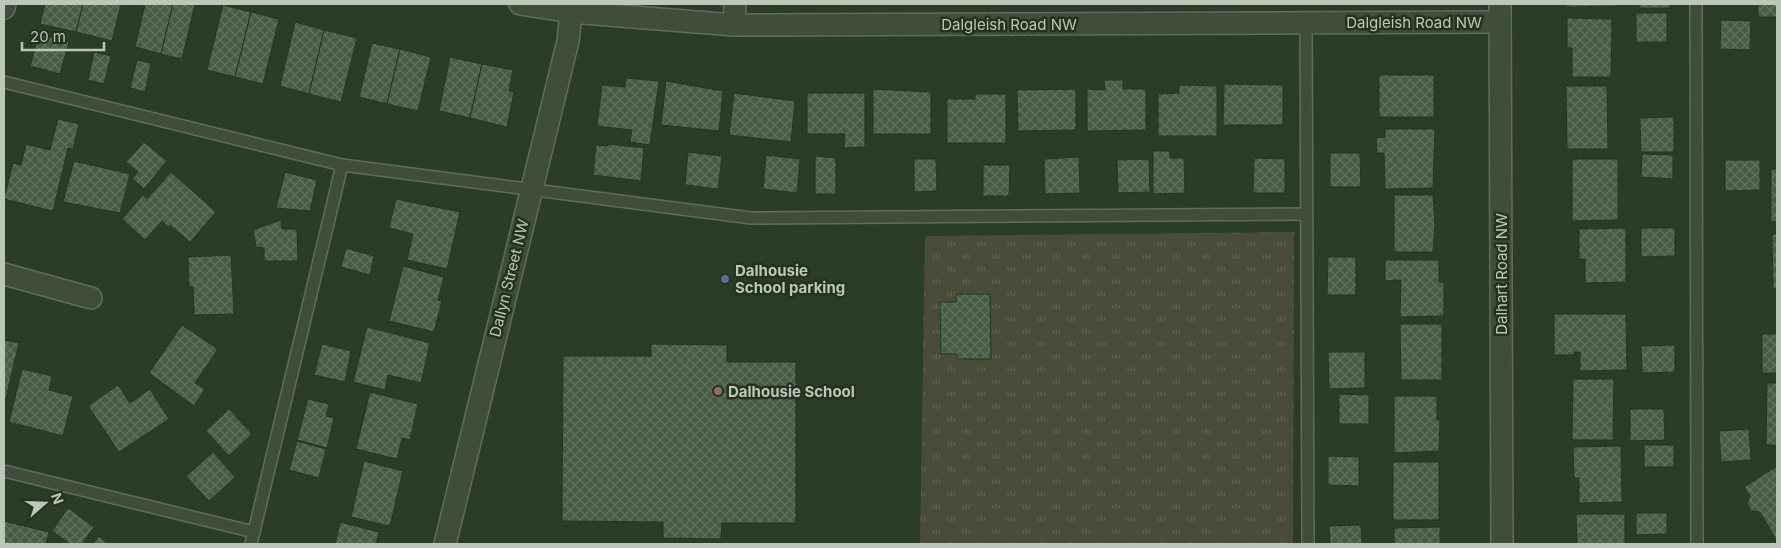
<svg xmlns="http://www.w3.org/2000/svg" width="1781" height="548" font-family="Inter,sans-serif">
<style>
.grass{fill:url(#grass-tufts)}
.building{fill:url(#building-cross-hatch);stroke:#253522}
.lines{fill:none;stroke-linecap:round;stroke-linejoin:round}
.service-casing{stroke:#5f6e5c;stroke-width:14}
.minor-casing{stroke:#5f6e5c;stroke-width:24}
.service{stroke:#3e4e3b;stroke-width:11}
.minor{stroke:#3e4e3b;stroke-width:21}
.service-dot{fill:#5c6f8a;stroke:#233320;stroke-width:2}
.education-dot{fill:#8d6e63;stroke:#233320;stroke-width:2}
.labels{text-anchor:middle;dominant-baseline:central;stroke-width:5;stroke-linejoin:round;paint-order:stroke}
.street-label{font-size:15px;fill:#bac8b8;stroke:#233320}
.poi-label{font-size:15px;font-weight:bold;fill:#bac8b8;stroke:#233320;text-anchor:start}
</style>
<defs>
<pattern id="grass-tufts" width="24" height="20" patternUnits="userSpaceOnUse" patternTransform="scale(1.25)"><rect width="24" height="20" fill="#494c38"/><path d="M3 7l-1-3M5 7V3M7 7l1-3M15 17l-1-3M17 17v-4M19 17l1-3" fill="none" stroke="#616453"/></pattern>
<pattern id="building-cross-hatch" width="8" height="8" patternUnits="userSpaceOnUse" patternTransform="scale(1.25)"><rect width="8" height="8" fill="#485c44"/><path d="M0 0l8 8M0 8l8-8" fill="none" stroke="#60725d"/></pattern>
</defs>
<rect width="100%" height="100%" fill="#2b3d28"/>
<path class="grass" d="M1294 232 1293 544H920L925 236Z"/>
<g class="building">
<path d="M45 4H83L76 32 40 24Z"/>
<path d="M83 4H121L112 41 76 32Z"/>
<path d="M145 4H173L161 54 135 47Z"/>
<path d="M173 4H195L182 59 161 54Z"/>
<path d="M1566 4H1617V6L1566 7Z"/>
<path d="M1639 4H1670L1671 8H1639Z"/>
<rect x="1758" y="4" width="19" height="13"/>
<path d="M223 5 251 12 235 77 207 70Z"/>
<path d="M251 12 279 19 263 84 235 77Z"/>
<rect x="1636" y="13" width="31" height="29"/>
<path d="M1567 18 1612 19 1611 77H1572V48H1567Z"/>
<path d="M1721 20 1751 21 1750 50 1720 49Z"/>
<path d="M295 22 324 30 309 94 280 86Z"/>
<path d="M324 30 357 38 341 102 309 94Z"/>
<path d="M39 34 69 42 60 74 30 66Z"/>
<path d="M372 43 400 49 387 104 359 97Z"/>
<path d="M400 49 431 57 418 111 387 104Z"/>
<path d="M94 52 111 56 104 84 88 80Z"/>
<path d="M450 57 482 64 470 118 439 111Z"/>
<path d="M137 60 151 63 145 92 130 88Z"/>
<path d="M482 64 513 70 509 91 514 92 507 127 470 118Z"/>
<rect x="1379" y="75" width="55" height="42"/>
<path d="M626 78 659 81 650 145 630 142 632 130 597 126 602 85 625 87Z"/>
<path d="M1104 80H1123V89H1146V130L1087 131V89L1105 90Z"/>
<path d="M666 81 723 91 719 131 661 125Z"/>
<path d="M1224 84 1283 85V125H1223Z"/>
<path d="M1179 85 1217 86V136H1158V94L1179 93Z"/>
<path d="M1566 86H1607L1608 149H1567Z"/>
<path d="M873 89 931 92V134H873Z"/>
<path d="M1076 89V130L1018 131 1017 90Z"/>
<path d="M734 93 795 101 791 142 729 135Z"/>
<path d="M807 93H865V147L844 148 845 134H807Z"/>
<path d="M975 94H1006V143H947V99H975Z"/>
<path d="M1674 117V152H1641L1640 118Z"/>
<path d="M58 119 79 124 73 149 68 148 53 211 4 199 13 163 21 165 26 144 50 150Z"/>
<path d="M1385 129H1435L1433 188 1385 189 1384 153H1377L1376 138 1385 137Z"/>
<path d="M144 142 167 161 144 189 132 179 138 172 126 162Z"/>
<path d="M608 144 644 148 641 181 593 175 596 145 608 146Z"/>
<path d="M1153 151H1170V158H1184L1185 193 1153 194Z"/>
<path d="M688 152 722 156 718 189 685 185Z"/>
<path d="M1330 153H1360L1361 187H1330Z"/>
<path d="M1642 154 1673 155V179L1641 177Z"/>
<path d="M766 155 800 159 797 193 763 189Z"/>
<path d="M815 156 836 158V194H815Z"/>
<path d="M1079 157 1080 193 1045 194 1044 159Z"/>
<path d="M1254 158 1285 159V193H1253Z"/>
<path d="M914 159H936L937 191 914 192Z"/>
<path d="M1149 159 1150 192 1118 193 1117 160Z"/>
<path d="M1572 159H1618V220L1572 221Z"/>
<path d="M1725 160H1760V190L1725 191Z"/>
<path d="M74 161 130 174 120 213 63 202Z"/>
<path d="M983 165H1010L1009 196H983Z"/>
<rect x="1771" y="169" width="6" height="53"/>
<path d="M171 172 216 212 190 242 170 225 168 227 162 221 145 240 122 219 143 195 147 199Z"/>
<path d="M285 172 317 180 310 211 276 208Z"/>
<path d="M1394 195H1433L1435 224 1433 252H1394Z"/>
<path d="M396 199 460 212 447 269 407 260 413 234 389 228Z"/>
<path d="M281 220 282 229H297L298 261H264V248L256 247 253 230Z"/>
<path d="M1626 228V282L1585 283V259H1579V229Z"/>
<path d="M1641 228H1675V256L1641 257Z"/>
<path d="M1772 234H1777V289H1773Z"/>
<path d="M346 248 374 256 370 275 341 267Z"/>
<path d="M231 255 234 314 194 315 193 287H189L188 257Z"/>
<path d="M1328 257H1356V295H1327Z"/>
<path d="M1385 260H1439V282H1444V316L1400 317 1401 280 1385 281Z"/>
<path d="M403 266 444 277 438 300 442 301 434 332 389 321Z"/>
<path d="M956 294H990L991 359H957V354H941L940 302H956Z"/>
<path d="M1554 314H1626L1627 370 1580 371V352H1574V355H1554Z"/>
<path d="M1400 324H1442V380H1401Z"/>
<path d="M182 325 218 349 195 383 205 389 194 406 149 373Z"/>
<path d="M367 327 430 343 421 383 388 375 385 390 353 382Z"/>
<rect x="1762" y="334" width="15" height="39"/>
<path d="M4 340 19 343 5 402H4Z"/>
<path d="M322 344 351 351 345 382 314 375Z"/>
<path d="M651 344 727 345V362H796V523H722L721 539 663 538V522L562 521 563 356H651Z"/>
<path d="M1675 345V372L1642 373 1641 346Z"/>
<path d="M1328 352H1365V388L1329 389Z"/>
<path d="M22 369 52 376 49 390 73 396 63 436 9 422Z"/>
<path d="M1573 379H1614L1613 440H1572Z"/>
<path d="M1767 383H1777V445H1766Z"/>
<path d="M118 385 130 403 150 389 169 419 119 452 88 406Z"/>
<path d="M370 392 418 404 410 440 402 438 397 459 356 449Z"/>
<path d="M1339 394 1369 395V424H1339Z"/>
<path d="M1394 396H1437V420H1440L1439 451 1394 453Z"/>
<path d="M308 399 329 404 326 416 334 418 327 448 297 440Z"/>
<path d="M229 409 252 434 229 456 206 431Z"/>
<path d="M1630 409H1664L1665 440 1630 441Z"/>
<path d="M1749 429 1751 460 1721 462 1719 431Z"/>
<path d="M297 441 326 449 319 478 289 470Z"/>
<rect x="1644" y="445" width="30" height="22"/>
<path d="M1621 446 1622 502 1579 503V478H1574L1573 447Z"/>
<path d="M213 452 235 477 209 501 186 476Z"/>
<path d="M1328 456 1359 457V486L1328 485Z"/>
<path d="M364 461 403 471 390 526 351 517Z"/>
<rect x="1393" y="462" width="46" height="58"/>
<path d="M1777 466V541L1760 512 1751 511 1747 504 1750 496 1744 487Z"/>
<path d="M68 508 94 527 82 544H70L52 531Z"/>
<path d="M1636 513H1667V534L1636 535Z"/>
<path d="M1576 514H1625V544H1577Z"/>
<path d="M4 521 49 532 46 544H4Z"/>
<path d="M340 522 379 532 376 544H335Z"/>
<path d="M1361 525 1362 544H1330L1329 526Z"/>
<path d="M1440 527V544H1394V528Z"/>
<path d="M99 536 108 544H92Z"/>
</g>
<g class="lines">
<g class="service-casing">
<g id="service">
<path d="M1696 4 1697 544"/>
<path d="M1306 22 1308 544"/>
<path d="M4 82 342 165 751 218 1306 214"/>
<path d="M4 471 254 532"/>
<path d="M251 544 342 165"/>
</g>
</g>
<g class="minor-casing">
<g id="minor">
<path d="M520 4 571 12 734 25 1500 22"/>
<path d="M1500 4 1502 544"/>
<path d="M4 8 5 4"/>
<path d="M734 25 735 4"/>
<path d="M4 274 91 298"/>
<path d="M445 544 568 41 571 12"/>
</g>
</g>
<use href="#service" class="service"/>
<use href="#minor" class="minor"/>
</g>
<circle class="service-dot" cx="725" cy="279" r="5"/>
<circle class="education-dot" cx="718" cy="391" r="5"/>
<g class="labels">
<g class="street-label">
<text x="1414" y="22">Dalgleish Road NW</text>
<text x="1009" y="24">Dalgleish Road NW</text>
<text transform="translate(1501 274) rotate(-90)">Dalhart Road NW</text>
<text transform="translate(509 278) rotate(-76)">Dallyn Street NW</text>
</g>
<g class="poi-label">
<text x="735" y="270">Dalhousie<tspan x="735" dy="17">School parking</tspan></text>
<text x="728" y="391">Dalhousie School</text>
</g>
</g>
<rect width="1781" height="548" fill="none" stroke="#bac8b8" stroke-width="10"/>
<g transform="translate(45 503) rotate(70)" stroke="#233320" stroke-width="4" paint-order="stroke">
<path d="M0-4L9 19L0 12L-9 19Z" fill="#bac8b8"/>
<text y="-8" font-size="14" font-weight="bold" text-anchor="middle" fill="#bac8b8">N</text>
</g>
<path d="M22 42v8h82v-8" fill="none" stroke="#bac8b8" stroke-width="2.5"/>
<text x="30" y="42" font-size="15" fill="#bac8b8" stroke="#233320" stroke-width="4" paint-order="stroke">20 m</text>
</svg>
